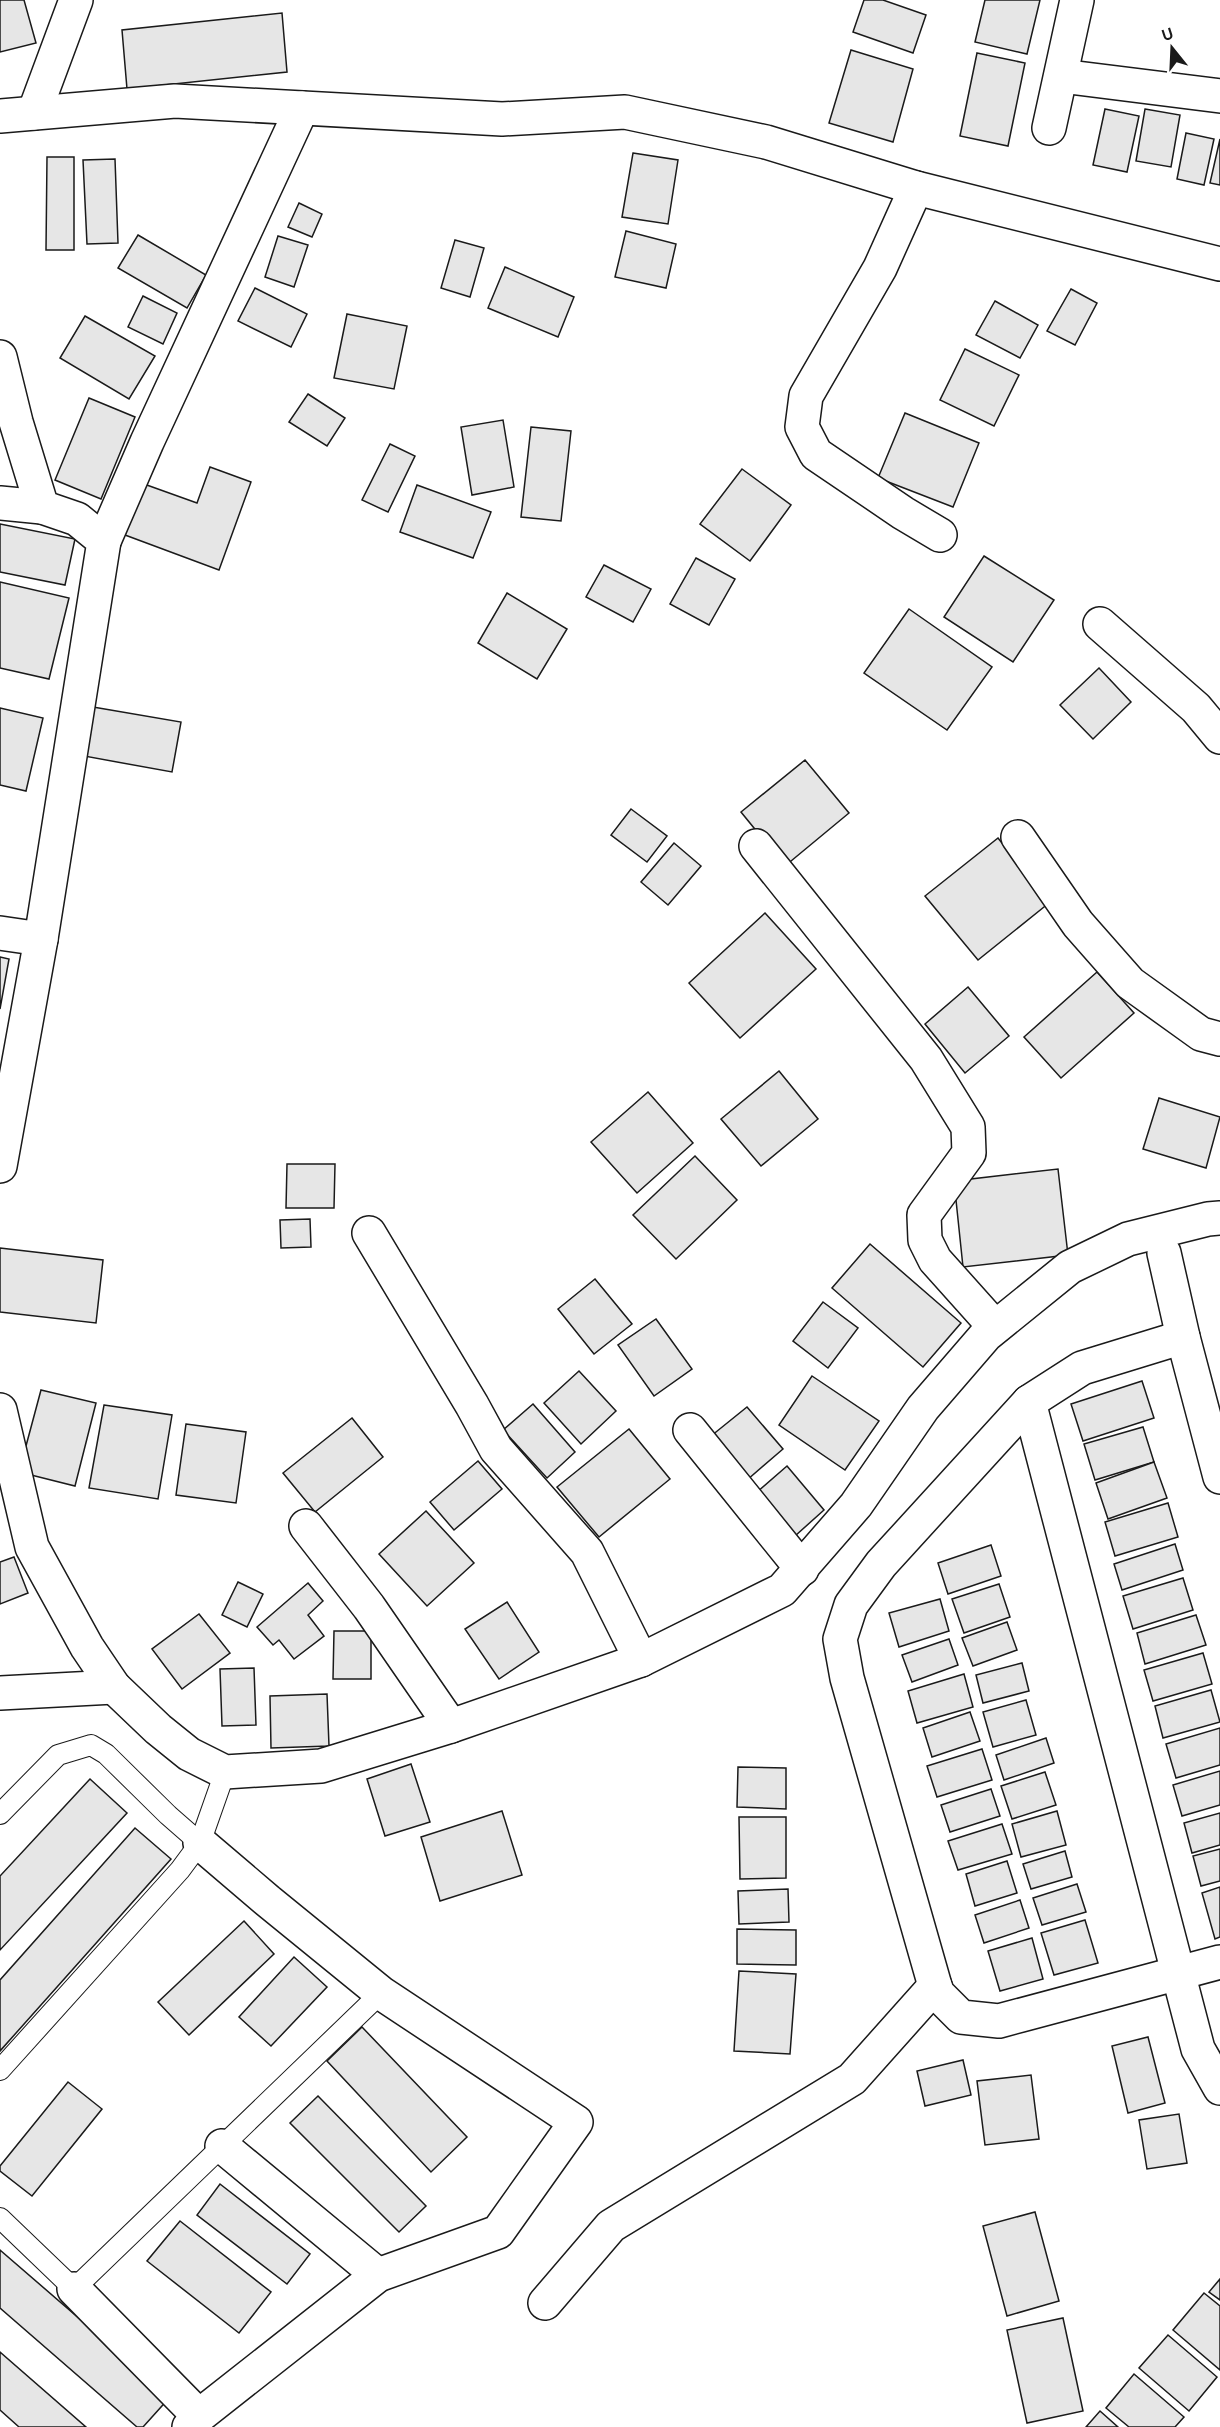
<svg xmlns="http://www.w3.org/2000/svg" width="1220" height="2427" font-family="'DM Sans',sans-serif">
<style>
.building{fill:#e6e6e6;stroke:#1a1a1a;stroke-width:1.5}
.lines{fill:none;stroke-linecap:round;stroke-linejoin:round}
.service-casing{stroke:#1a1a1a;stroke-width:22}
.minor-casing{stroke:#1a1a1a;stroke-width:36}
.service{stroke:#fff;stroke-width:20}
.minor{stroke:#fff;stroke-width:33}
</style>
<rect width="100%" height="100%" fill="#fff"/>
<g class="building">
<path d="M0 0H24L36 43 0 52Z"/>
<path d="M864 0H883L926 15 913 53 853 32Z"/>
<path d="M985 0H1040L1027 54 975 42Z"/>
<path d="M282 13 287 72 127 89 122 30Z"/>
<path d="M851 50 913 69 893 142 829 123Z"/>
<path d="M977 53 1025 63 1008 146 960 136Z"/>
<path d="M1105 109 1139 116 1127 172 1093 165Z"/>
<path d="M1145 109 1180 115 1171 167 1136 161Z"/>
<path d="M1186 133 1214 139 1204 185 1177 179Z"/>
<path d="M1220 139V185L1210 183Z"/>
<path d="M633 153 678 160 668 224 622 217Z"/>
<path d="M47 157H74V250H46Z"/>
<path d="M115 159 118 243 87 244 83 160Z"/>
<path d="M299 203 322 214 312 237 288 227Z"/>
<path d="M626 231 676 244 666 288 615 277Z"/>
<path d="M138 235 206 275 187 308 118 268Z"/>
<path d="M278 236 308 245 294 287 265 277Z"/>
<path d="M455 240 484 248 470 297 441 288Z"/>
<path d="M505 267 574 297 558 337 488 308Z"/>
<path d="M255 288 307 314 291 347 238 321Z"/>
<path d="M1071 289 1097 303 1075 345 1047 331Z"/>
<path d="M143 296 177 313 163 344 128 327Z"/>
<path d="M995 301 1038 325 1020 358 976 335Z"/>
<path d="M347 314 407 326 394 389 334 378Z"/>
<path d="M85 316 155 356 129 399 60 358Z"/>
<path d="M965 349 1019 375 994 426 940 400Z"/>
<path d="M308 394 345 418 327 446 289 422Z"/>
<path d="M89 398 135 417 101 499 55 480Z"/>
<path d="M905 413 979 443 953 507 878 478Z"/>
<path d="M503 420 514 487 472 495 461 427Z"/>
<path d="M531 427 571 431 561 521 521 517Z"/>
<path d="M390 444 415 456 388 512 362 500Z"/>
<path d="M210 467 251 482 219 570 125 535 144 484 197 503Z"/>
<path d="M742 469 791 505 750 561 700 524Z"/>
<path d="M417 485 491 512 473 558 400 532Z"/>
<path d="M0 524 75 539 65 585 0 572Z"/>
<path d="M984 556 1054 600 1013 662 944 617Z"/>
<path d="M696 558 735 579 709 625 670 604Z"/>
<path d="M604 565 651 589 633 622 586 597Z"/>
<path d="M0 582 69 598 49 679 0 668Z"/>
<path d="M507 593 567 629 537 679 478 643Z"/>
<path d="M909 609 992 667 947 730 864 673Z"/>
<path d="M1099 668 1131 702 1093 739 1060 705Z"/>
<path d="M93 707 181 722 172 772 84 756Z"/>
<path d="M0 708 43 718 26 791 0 785Z"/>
<path d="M805 760 849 813 785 866 741 812Z"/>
<path d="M631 809 667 836 647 862 611 835Z"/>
<path d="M998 838 1049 903 978 960 925 896Z"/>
<path d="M674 843 701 866 668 905 641 882Z"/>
<path d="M765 913 816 969 740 1038 689 983Z"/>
<path d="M0 957 9 959 0 1009Z"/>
<path d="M1097 972 1134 1013 1061 1078 1024 1037Z"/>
<path d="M968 987 1009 1036 965 1073 925 1024Z"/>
<path d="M779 1071 818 1119 761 1166 721 1119Z"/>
<path d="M648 1092 693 1143 637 1193 591 1142Z"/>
<path d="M1159 1098 1220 1117 1206 1168 1143 1149Z"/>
<path d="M695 1156 737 1200 676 1259 633 1215Z"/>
<path d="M287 1164H335L334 1208H286Z"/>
<path d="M1058 1169 1068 1255 963 1267 954 1181Z"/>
<path d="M310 1219 311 1247 281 1248 280 1220Z"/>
<path d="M870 1244 961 1323 923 1367 832 1288Z"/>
<path d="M0 1248 103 1260 96 1323 0 1312Z"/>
<path d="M595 1279 632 1324 594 1354 558 1309Z"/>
<path d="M823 1302 858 1328 828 1368 793 1341Z"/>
<path d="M656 1319 692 1369 654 1396 618 1345Z"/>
<path d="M579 1371 616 1411 581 1444 544 1403Z"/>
<path d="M812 1376 879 1421 845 1470 779 1425Z"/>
<path d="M1142 1381 1154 1418 1083 1441 1071 1404Z"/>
<path d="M41 1390 96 1403 75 1486 19 1472Z"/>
<path d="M533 1404 575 1452 547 1478 503 1430Z"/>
<path d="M104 1405 172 1415 158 1499 89 1488Z"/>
<path d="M747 1407 783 1449 747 1480 711 1436Z"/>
<path d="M352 1418 383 1457 315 1512 283 1473Z"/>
<path d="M186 1424 246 1432 236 1503 176 1495Z"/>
<path d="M1143 1427 1154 1462 1095 1480 1084 1444Z"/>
<path d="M629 1429 670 1479 599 1537 557 1487Z"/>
<path d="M478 1461 502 1489 454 1530 430 1502Z"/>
<path d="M1154 1462 1167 1498 1108 1519 1096 1483Z"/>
<path d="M787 1466 824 1510 795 1536 757 1492Z"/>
<path d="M1168 1503 1178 1537 1115 1556 1105 1522Z"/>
<path d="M426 1511 474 1563 427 1606 379 1554Z"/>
<path d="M1175 1544 1183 1570 1122 1590 1114 1564Z"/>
<path d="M991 1545 1001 1576 948 1594 938 1563Z"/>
<path d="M14 1557 28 1593 0 1604V1562Z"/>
<path d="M1183 1578 1193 1610 1133 1629 1123 1596Z"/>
<path d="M238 1582 263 1594 247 1627 222 1615Z"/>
<path d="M308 1583 323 1601 308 1615 324 1636 294 1659 279 1640 273 1645 257 1627Z"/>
<path d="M999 1584 1010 1617 964 1633 952 1599Z"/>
<path d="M940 1599 949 1631 899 1647 889 1613Z"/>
<path d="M507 1602 539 1652 499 1679 465 1629Z"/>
<path d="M199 1614 230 1653 182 1689 152 1649Z"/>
<path d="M1196 1615 1206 1645 1145 1664 1137 1633Z"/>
<path d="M1007 1622 1017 1650 973 1666 962 1638Z"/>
<path d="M334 1631H371V1679H333Z"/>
<path d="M949 1639 958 1665 912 1682 902 1655Z"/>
<path d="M1203 1653 1212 1684 1153 1701 1144 1670Z"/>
<path d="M1022 1663 1029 1691 983 1703 976 1675Z"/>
<path d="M254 1668 256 1725 222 1726 220 1669Z"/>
<path d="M964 1674 973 1707 917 1723 908 1691Z"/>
<path d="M1211 1690 1220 1722 1163 1738 1155 1706Z"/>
<path d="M327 1694 329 1746 271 1748 270 1696Z"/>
<path d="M1026 1700 1036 1735 993 1747 983 1712Z"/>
<path d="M970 1712 980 1741 932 1757 923 1728Z"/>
<path d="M1220 1728V1765L1176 1778 1166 1744Z"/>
<path d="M1046 1738 1054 1763 1004 1780 996 1755Z"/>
<path d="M982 1749 992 1780 937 1797 927 1766Z"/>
<path d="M411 1764 430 1822 385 1836 367 1779Z"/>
<path d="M738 1767 786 1768V1809L737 1807Z"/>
<path d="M1220 1771V1805L1182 1816 1173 1785Z"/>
<path d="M1045 1772 1056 1805 1012 1819 1001 1786Z"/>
<path d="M90 1779 127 1813 0 1950V1876Z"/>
<path d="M991 1789 1000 1816 950 1832 941 1805Z"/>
<path d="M502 1811 522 1875 440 1901 421 1837Z"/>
<path d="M1057 1811 1066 1845 1021 1857 1012 1824Z"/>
<path d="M1220 1813V1845L1192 1853 1184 1823Z"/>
<path d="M739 1817H786V1878L740 1879Z"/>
<path d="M1002 1824 1012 1854 958 1870 948 1841Z"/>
<path d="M135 1828 171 1859 0 2051V1980Z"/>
<path d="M1220 1849V1881L1201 1886 1193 1856Z"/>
<path d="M1065 1851 1072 1877 1031 1889 1023 1864Z"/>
<path d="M1007 1861 1017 1893 975 1906 966 1874Z"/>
<path d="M1077 1884 1086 1912 1042 1925 1033 1898Z"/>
<path d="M1220 1887V1937L1215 1939 1202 1893Z"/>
<path d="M788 1889 789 1922 739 1924 738 1891Z"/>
<path d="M1020 1900 1029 1928 984 1943 975 1915Z"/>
<path d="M1085 1920 1098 1963 1054 1975 1041 1933Z"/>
<path d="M244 1921 274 1954 189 2035 158 2002Z"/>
<path d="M737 1929 796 1930V1965L737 1964Z"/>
<path d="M1032 1938 1043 1979 1000 1991 988 1951Z"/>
<path d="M294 1957 327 1987 271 2046 239 2017Z"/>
<path d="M739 1971 796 1974 790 2054 734 2051Z"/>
<path d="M362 2027 467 2137 431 2172 327 2061Z"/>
<path d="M1148 2037 1165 2103 1128 2113 1112 2046Z"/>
<path d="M963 2060 971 2095 925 2106 917 2071Z"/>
<path d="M1031 2075 1039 2139 985 2145 977 2081Z"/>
<path d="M68 2082 102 2109 32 2196 0 2171V2166Z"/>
<path d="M318 2096 426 2206 399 2232 290 2123Z"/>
<path d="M1179 2114 1187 2163 1147 2169 1139 2120Z"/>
<path d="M220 2184 310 2254 287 2284 197 2215Z"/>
<path d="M1035 2212 1059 2301 1007 2316 983 2226Z"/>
<path d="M180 2221 271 2292 239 2333 147 2261Z"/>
<path d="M0 2250 170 2397 143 2427H137L0 2308Z"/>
<path d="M1220 2279V2300L1209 2292Z"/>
<path d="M1204 2293 1220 2306V2370L1173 2330Z"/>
<path d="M1063 2318 1083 2411 1027 2423 1007 2330Z"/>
<path d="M1168 2335 1217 2377 1189 2411 1139 2368Z"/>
<path d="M0 2352 86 2427H19L0 2410Z"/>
<path d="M1134 2374 1184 2417 1175 2427H1129L1106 2408Z"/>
<path d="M1100 2411 1118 2427H1086Z"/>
</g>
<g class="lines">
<g class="service-casing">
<g id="service">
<path d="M0 1814 58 1755 91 1745 106 1754 168 1815 200 1843 180 1870 0 2070"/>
<path d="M200 1843 225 1772"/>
<path d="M0 2218 74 2289 381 1993"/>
</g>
</g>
<g class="minor-casing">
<g id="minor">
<path d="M1061 76 1220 96"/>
<path d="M34 113 76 0"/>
<path d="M0 116 175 101 502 119 625 112 766 142 916 188 1220 264"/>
<path d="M1049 128 1077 0"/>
<path d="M916 188 880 268 806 396 802 427 816 454 903 513 940 535"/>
<path d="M0 357 16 422 42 507 77 519 104 541 41 939 0 1166"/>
<path d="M0 503 42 507"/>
<path d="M104 541 147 442 302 108"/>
<path d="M1100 624 1196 708 1220 737"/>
<path d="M1018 837 1078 924 1130 983 1201 1034 1220 1039"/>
<path d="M756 846 926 1059 968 1127 969 1153 924 1215 925 1240 935 1260 995 1327"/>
<path d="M0 933 41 939"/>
<path d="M369 1233 472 1405 496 1449 587 1552 641 1660"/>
<path d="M1164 1253 1183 1337 1220 1477"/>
<path d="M1183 1337 1082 1368 1029 1402 881 1564 851 1605 840 1639 847 1678 935 1986 938 1994 961 2017 999 2021 1220 1962"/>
<path d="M1029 1402 1198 2049 1220 2088"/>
<path d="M0 1410 32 1547 87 1647 114 1687 158 1729 189 1754 225 1772 321 1766 451 1726 641 1660 782 1590 856 1505 923 1408 986 1335 1070 1267 1128 1239 1208 1219 1220 1218"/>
<path d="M690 1430 802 1569"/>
<path d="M306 1526 369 1607 451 1726"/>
<path d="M0 1693 114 1687"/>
<path d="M222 2146 378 2275"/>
<path d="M74 2289 199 2416"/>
<path d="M545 2303 611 2226 852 2079 935 1986"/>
<path d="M189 2427 199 2416 378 2275 498 2232 576 2122 381 1993 268 1901 200 1843"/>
</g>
</g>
<use href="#service" class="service"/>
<use href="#minor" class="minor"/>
</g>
<g transform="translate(1172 48) rotate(342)" stroke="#ffffff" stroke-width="4.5" paint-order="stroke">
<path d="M0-4.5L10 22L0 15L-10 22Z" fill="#1a1a1a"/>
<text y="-9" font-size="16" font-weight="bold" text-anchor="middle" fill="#1a1a1a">U</text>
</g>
</svg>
